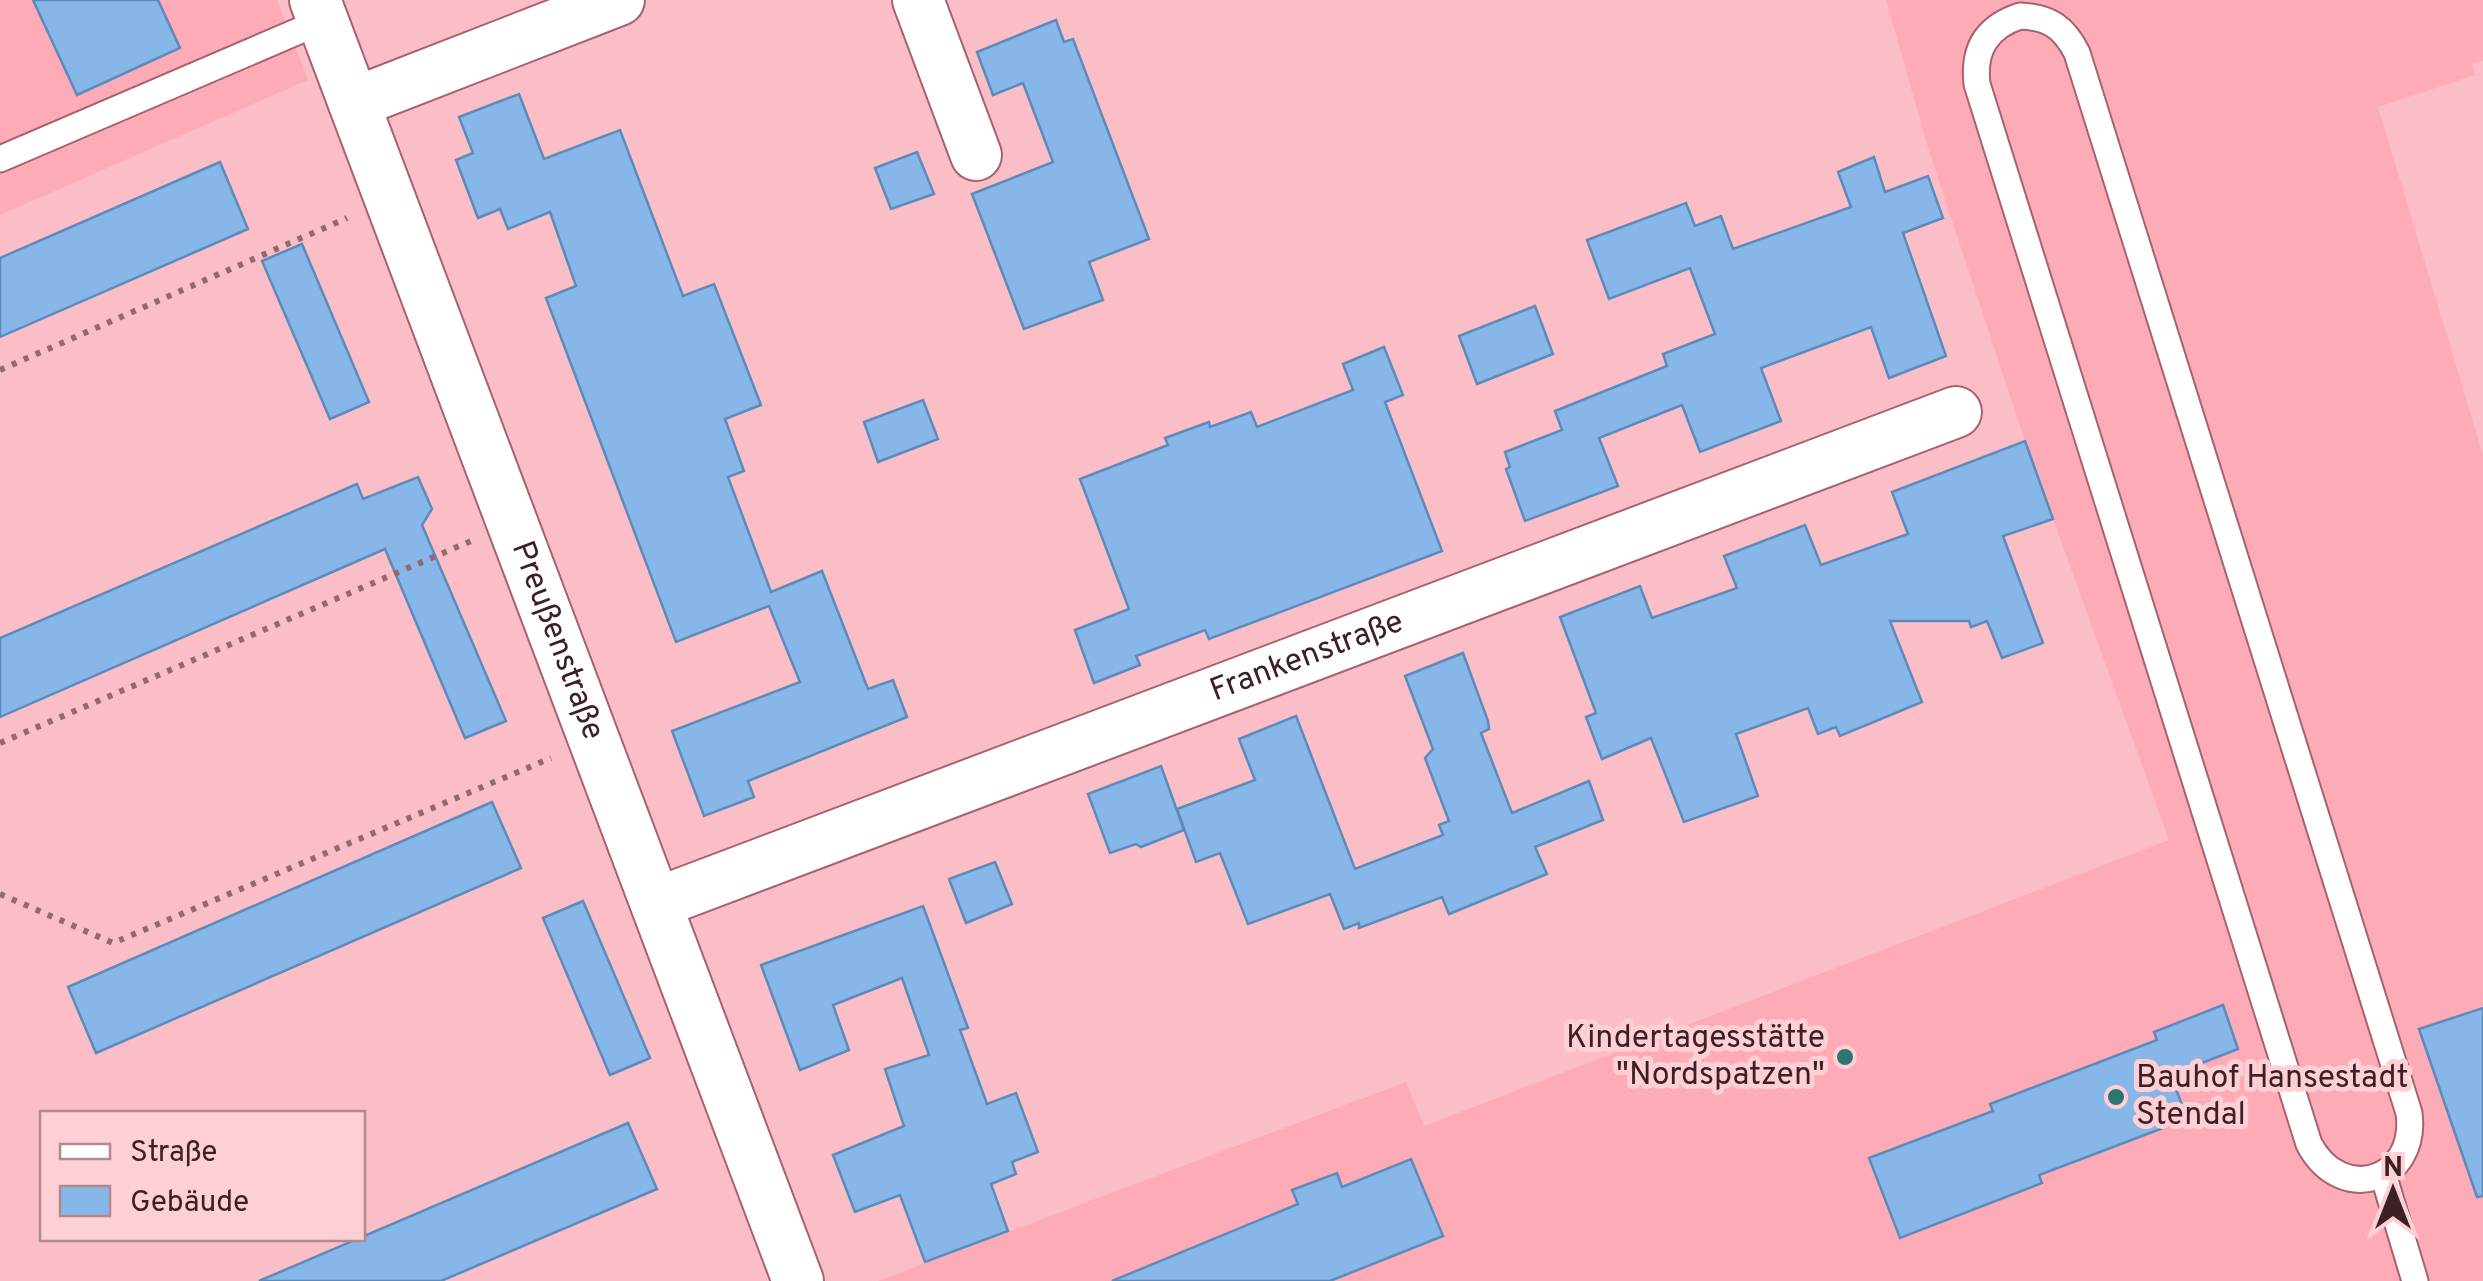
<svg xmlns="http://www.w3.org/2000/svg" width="2483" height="1281" font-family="Overpass,sans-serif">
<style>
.built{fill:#feabb8}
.building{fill:#87b7e9;stroke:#5c8bbb;stroke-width:2.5}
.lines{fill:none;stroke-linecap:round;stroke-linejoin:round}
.service-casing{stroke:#a6636e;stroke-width:29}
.minor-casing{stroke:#a6636e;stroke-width:54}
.path{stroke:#93686e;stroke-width:6;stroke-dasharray:5 8;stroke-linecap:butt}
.service{stroke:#fff;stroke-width:25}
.minor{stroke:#fff;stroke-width:50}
.poi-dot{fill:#2c7570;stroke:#fed0d6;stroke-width:4}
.labels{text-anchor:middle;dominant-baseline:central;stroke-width:10;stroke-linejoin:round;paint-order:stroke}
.street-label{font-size:32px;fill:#3c2025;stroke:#fed0d6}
.poi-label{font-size:32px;fill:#3c2025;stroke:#fed0d6;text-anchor:end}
</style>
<rect width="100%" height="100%" fill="#fbbec6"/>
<g class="built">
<path d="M0 0H277L308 80 0 215Z"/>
<path d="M1886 0H2483V61L2472 64 2475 75 2378 107 2483 455V1281H878L1406 1082 1424 1126 2169 840 2025 441 1928 148Z"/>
</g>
<g class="building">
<path d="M33 0H158L180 48 77 95Z"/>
<path d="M1056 20 1064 42 1073 39 1149 239 1089 262 1103 300 1024 329 972 194 1053 162 1023 83 993 95 977 52Z"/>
<path d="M519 94 544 159 620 130 683 296 714 284 761 405 725 419 744 471 728 477 771 592 822 571 868 689 893 680 907 717 748 781 754 797 704 816 672 731 800 682 769 606 676 642 546 298 576 286 550 212 508 229 500 209 478 218 456 160 473 153 459 117Z"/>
<path d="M917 152 934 194 891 209 875 168Z"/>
<path d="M1874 157 1885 192 1928 176 1943 218 1903 233 1946 356 1889 378 1871 327 1761 368 1781 421 1700 452 1682 405 1599 438 1618 486 1525 521 1506 469 1510 467 1505 452 1562 430 1555 411 1667 366 1663 354 1715 334 1690 268 1609 299 1587 240 1686 203 1695 226 1721 216 1733 249 1851 207 1838 172Z"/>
<path d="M220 162 248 229 0 337V258Z"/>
<path d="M302 244 369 402 330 419 262 261Z"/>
<path d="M1535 306 1553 354 1477 384 1459 336Z"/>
<path d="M1384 347 1403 395 1385 402 1442 551 1209 639 1205 630 1136 656 1140 665 1094 683 1075 630 1129 609 1080 479 1168 445 1165 438 1209 422 1210 427 1251 412 1257 427 1353 390 1343 364Z"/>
<path d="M923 400 938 439 878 462 864 422Z"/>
<path d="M2025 441 2053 519 2003 536 2043 643 2002 658 1987 621 1971 627 1969 621H1890L1922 702 1840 736 1836 727 1818 734 1808 708 1736 734 1758 796 1684 822 1651 738 1602 759 1586 717 1596 713 1560 617 1640 586 1652 618 1737 588 1724 556 1805 525 1821 565 1908 534 1892 492Z"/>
<path d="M418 477 432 509 422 525 506 721 465 738 385 549 0 717V638L357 484 363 499Z"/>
<path d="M1463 653 1488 721 1489 729 1481 733 1512 813 1589 781 1603 820 1535 847 1547 874 1449 914 1442 897 1359 928V923L1344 929 1330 894 1248 924 1220 853 1196 862 1177 809 1255 780 1239 739 1296 716 1355 869 1443 835 1439 825 1449 821 1425 758 1433 749 1405 676Z"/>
<path d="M1161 766 1184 830 1141 847 1136 844 1110 853 1088 794Z"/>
<path d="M492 802 521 868 96 1053 68 987Z"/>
<path d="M995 862 1012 904 966 923 949 879Z"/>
<path d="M583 901 650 1058 610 1075 543 918Z"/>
<path d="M923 906 968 1028 960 1030 987 1104 1016 1093 1038 1152 1012 1162 1016 1174 991 1184 1008 1231 925 1262 900 1195 855 1212 833 1155 904 1126 885 1069 929 1055 902 978 833 1005 849 1050 800 1070 761 965Z"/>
<path d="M2223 1005 2238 1049 2171 1075 2187 1119 2039 1175 2042 1183 1900 1238 1869 1158 1993 1111 1990 1104 2157 1040 2154 1032Z"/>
<path d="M2483 1008V1196L2477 1197 2419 1029Z"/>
<path d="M628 1123 657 1189 441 1281H259Z"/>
<path d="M1411 1159 1443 1236 1330 1281H1112L1298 1204 1292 1190 1337 1173 1342 1187Z"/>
</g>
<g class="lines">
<g class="service-casing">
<g id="service">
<path d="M2020 16C2049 17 2064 27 2077 53L2409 1113C2418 1182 2341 1205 2309 1144L1977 84C1973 49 1987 27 2020 16Z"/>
<path d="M0 159 322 21"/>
<path d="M2383 1174 2415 1281"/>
</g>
</g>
<g class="minor-casing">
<g id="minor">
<path id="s1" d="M315 0 798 1281"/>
<path d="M918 0 976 155"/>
<path d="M354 103 619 0"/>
<path id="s2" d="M657 903 1956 412"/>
</g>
</g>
<g class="path">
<path d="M0 370 347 218"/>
<path d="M0 743 471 541"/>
<path d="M0 894 113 943 551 758"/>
</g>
<use href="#service" class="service"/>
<use href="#minor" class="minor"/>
</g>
<g class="poi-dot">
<circle cx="1845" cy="1057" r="10"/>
<circle cx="2116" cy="1097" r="10"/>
</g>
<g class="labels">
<g class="street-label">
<text stroke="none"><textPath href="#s1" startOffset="685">Preußenstraße</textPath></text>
<text stroke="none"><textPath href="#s2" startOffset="695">Frankenstraße</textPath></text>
</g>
<g class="poi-label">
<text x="1825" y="1039">Kindertagesstätte<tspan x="1825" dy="37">"Nordspatzen"</tspan></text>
<text x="2136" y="1079" text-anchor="start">Bauhof Hansestadt<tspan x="2136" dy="37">Stendal</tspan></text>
</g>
</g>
<rect x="40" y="1111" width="325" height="130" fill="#fed0d6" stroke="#b08a8f" stroke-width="2.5"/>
<rect x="60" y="1144" width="50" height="15" fill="#ffffff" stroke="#b08a8f" stroke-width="2.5"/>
<text x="130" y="1161" font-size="30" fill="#3c2025">Straße</text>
<rect x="60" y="1186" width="50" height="30" fill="#87b7e9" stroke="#b08a8f" stroke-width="2.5"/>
<text x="130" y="1211" font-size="30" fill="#3c2025">Gebäude</text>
<g transform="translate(2393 1191)" stroke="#fed0d6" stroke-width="8" paint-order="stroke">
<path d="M0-8L18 38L0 25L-18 38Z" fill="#3c2025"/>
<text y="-15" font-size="28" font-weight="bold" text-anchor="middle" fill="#3c2025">N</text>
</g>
</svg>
